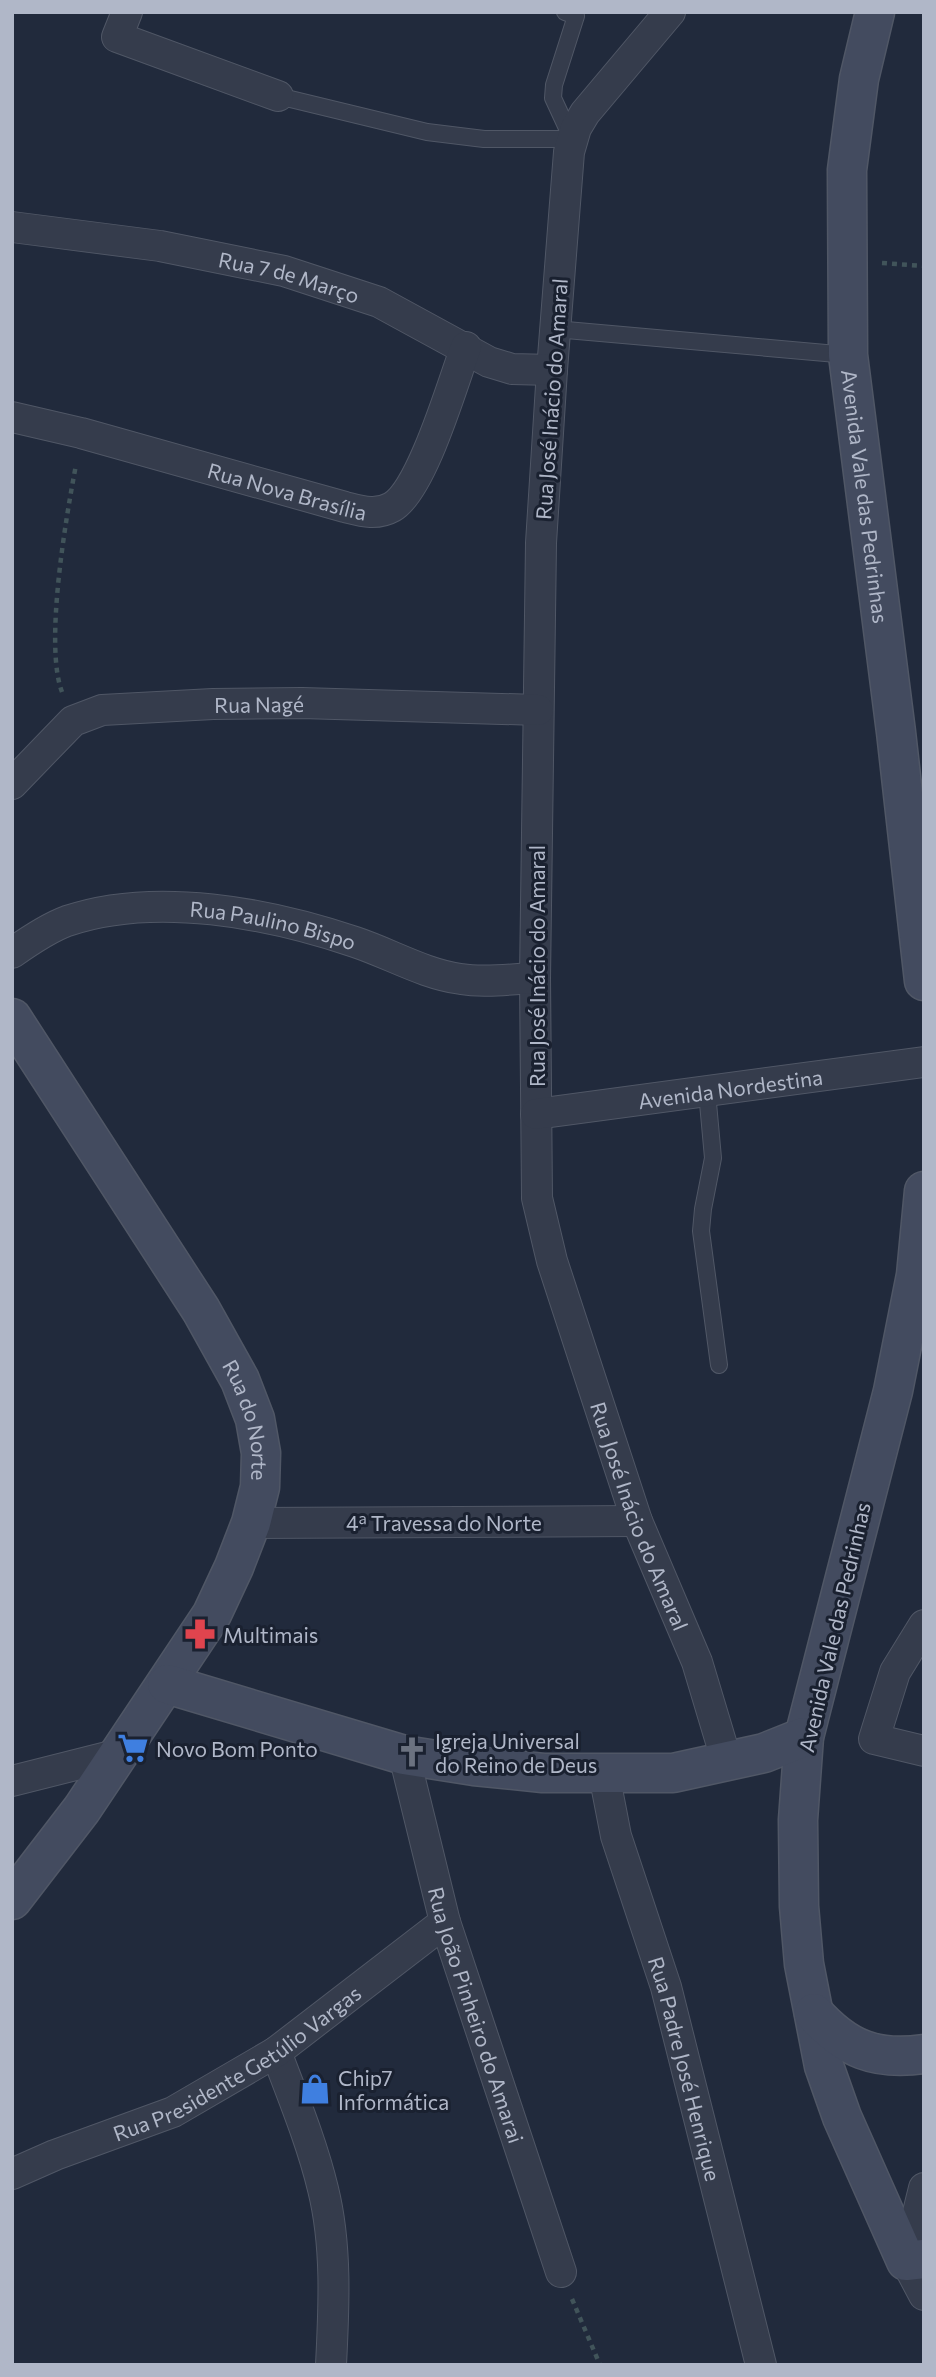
<svg xmlns="http://www.w3.org/2000/svg" width="936" height="2377" font-family="Commissioner,sans-serif">
<style>
.lines{fill:none;stroke-linecap:round;stroke-linejoin:round}
.lane-casing{stroke:#505766;stroke-width:18}
.street-casing{stroke:#505766;stroke-width:32}
.secondary-casing{stroke:#505766;stroke-width:41}
.path{stroke:#41545a;stroke-width:4.5;stroke-dasharray:5 5;stroke-linecap:butt}
.lane{stroke:#353c4c;stroke-width:16}
.street{stroke:#353c4c;stroke-width:30}
.secondary{stroke:#434b5f;stroke-width:38}
.labels{text-anchor:middle;dominant-baseline:central;stroke-width:6;stroke-linejoin:round;paint-order:stroke}
.street-label{font-size:21px;fill:#b0b7c8;stroke:#1a2130}
.poi-label{font-size:21px;fill:#b0b7c8;stroke:#1a2130;text-anchor:start}
</style>
<rect width="100%" height="100%" fill="#212a3c"/>
<g class="lines">
<g class="lane-casing">
<g id="lane">
<path d="M278 96 427 132 484 139H572L553 98 554 85 576 16 565 12"/>
<path d="M555 329 848 355"/>
<path d="M707 1092 713 1158 703 1209 701 1231 719 1365"/>
</g>
</g>
<g class="street-casing">
<g id="street">
<path d="M127 12 117 37 278 96"/>
<path id="s1" d="M670 12 585 113 576 128 569 152 552 370 541 543 535 978 537 1198 552 1261 637 1521 697 1662 727 1762"/>
<path id="s2" d="M12 227 160 246 284 271 379 302 489 362 512 369 552 370"/>
<path id="s3" d="M12 417 81 433 345 507C361 511 376 516 392 507 422 490 453 382 466 347"/>
<path id="s4" d="M12 784 73 721 102 710 213 704 302 703 538 710"/>
<path id="s5" d="M12 953C29 941 48 928 67 921 155 891 269 913 355 942 391 954 424 974 461 979 484 983 511 979 535 978"/>
<path id="s6" d="M536 1114 924 1062"/>
<path d="M251 1523 637 1521"/>
<path d="M924 1625 895 1672 874 1739 924 1751"/>
<path id="s7" d="M404 1755 445 1922 561 2272"/>
<path id="s8" d="M604 1774 616 1836 666 1987 761 2365"/>
<path d="M12 1781 119 1754"/>
<path d="M276 2052C293 2097 312 2143 323 2189 337 2245 334 2307 331 2365"/>
<path id="s9" d="M12 2174 55 2155 173 2112 276 2052 445 1922"/>
<path d="M924 2188 906 2261 924 2295"/>
</g>
</g>
<g class="secondary-casing">
<g id="secondary">
<path id="s10" d="M875 12 859 79 847 170 848 355 896 732 924 981"/>
<path id="s11" d="M12 1018 201 1310 240 1380 255 1419 261 1453 260 1487 251 1523 234 1567 212 1614 82 1809 12 1900"/>
<path d="M924 1191 916 1275 893 1391 804 1737 798 1820 799 1906 804 1964 824 2066 842 2117 906 2261 924 2259"/>
<path d="M167 1684 404 1755 474 1766 543 1773H673L764 1753 804 1737"/>
<path d="M814 2013C846 2049 876 2061 924 2054"/>
</g>
</g>
<g class="path">
<path d="M882 263 924 266"/>
<path d="M62 692C44 645 66 517 76 465"/>
<path d="M572 2299 600 2365"/>
</g>
<use href="#lane" class="lane"/>
<use href="#street" class="street"/>
<use href="#secondary" class="secondary"/>
</g>
<defs>
<g id="pharmacy-bare" transform="scale(2.415)"><path d="M-2-6h4v4h4v4h-4v4h-4v-4h-4v-4h4Z" fill="#e0444e" stroke="#1a2130" stroke-width="2.5" paint-order="stroke"/></g>
<g id="supermarket-bare" transform="scale(2.415)"><path d="M-6-5.5h2.5l.6 2H6L4.5 2H-2.5L-4.4-4H-6ZM-1.5 3.2a1.3 1.3 0 1 0 .1 0ZM3 3.2a1.3 1.3 0 1 0 .1 0Z" fill="#3f7fe0" stroke="#1a2130" stroke-width="2.5" paint-order="stroke"/></g>
<g id="church-bare" transform="scale(2.415)"><path d="M-1.2-6h2.4v3.5h3.3v2.4h-3.3V6h-2.4V-.1h-3.3v-2.4h3.3Z" fill="#6b7280" stroke="#1a2130" stroke-width="2.5" paint-order="stroke"/></g>
<g id="shop-bare" transform="scale(2.415)"><path d="M-5-2.5h2.3a2.7 3.5 0 0 1 5.4 0H5L5.5 6h-11ZM-1.5-2.5h3a1.5 2.3 0 0 0-3 0Z" fill="#3f7fe0" stroke="#1a2130" stroke-width="2.5" paint-order="stroke"/></g>
</defs>
<g fill-rule="evenodd">
<use href="#pharmacy-bare" x="200" y="1634"/>
<use href="#supermarket-bare" x="133" y="1748"/>
<use href="#church-bare" x="412" y="1752"/>
<use href="#shop-bare" x="315" y="2089"/>
</g>
<g class="labels">
<g class="street-label">
<text stroke="none"><textPath href="#s2" startOffset="282">Rua 7 de Março</textPath></text>
<text transform="translate(551 399) rotate(-86)">Rua José Inácio do Amaral</text>
<text stroke="none"><textPath href="#s3" startOffset="285">Rua Nova Brasília</textPath></text>
<text stroke="none"><textPath href="#s10" startOffset="488">Avenida Vale das Pedrinhas</textPath></text>
<text stroke="none"><textPath href="#s4" startOffset="276">Rua Nagé</textPath></text>
<text stroke="none"><textPath href="#s5" startOffset="273">Rua Paulino Bispo</textPath></text>
<text transform="translate(536 966) rotate(-90)">Rua José Inácio do Amaral</text>
<text stroke="none"><textPath href="#s6" startOffset="196">Avenida Nordestina</textPath></text>
<text stroke="none"><textPath href="#s11" startOffset="469">Rua do Norte</textPath></text>
<text stroke="none"><textPath href="#s1" startOffset="1556">Rua José Inácio do Amaral</textPath></text>
<text x="444" y="1522">4ª Travessa do Norte</text>
<text transform="translate(834 1627) rotate(-77)">Avenida Vale das Pedrinhas</text>
<text stroke="none"><textPath href="#s7" startOffset="270">Rua João Pinheiro do Amarai</textPath></text>
<text stroke="none"><textPath href="#s9" startOffset="252">Rua Presidente Getúlio Vargas</textPath></text>
<text stroke="none"><textPath href="#s8" startOffset="306">Rua Padre José Henrique</textPath></text>
</g>
<g class="poi-label">
<text x="223" y="1634">Multimais</text>
<text x="435" y="1740">Igreja Universal<tspan x="435" dy="24">do Reino de Deus</tspan></text>
<text x="156" y="1748">Novo Bom Ponto</text>
<text x="338" y="2077">Chip7<tspan x="338" dy="24">Informática</tspan></text>
</g>
</g>
<rect width="936" height="2377" fill="none" stroke="#b0b7c8" stroke-width="28"/>
</svg>
